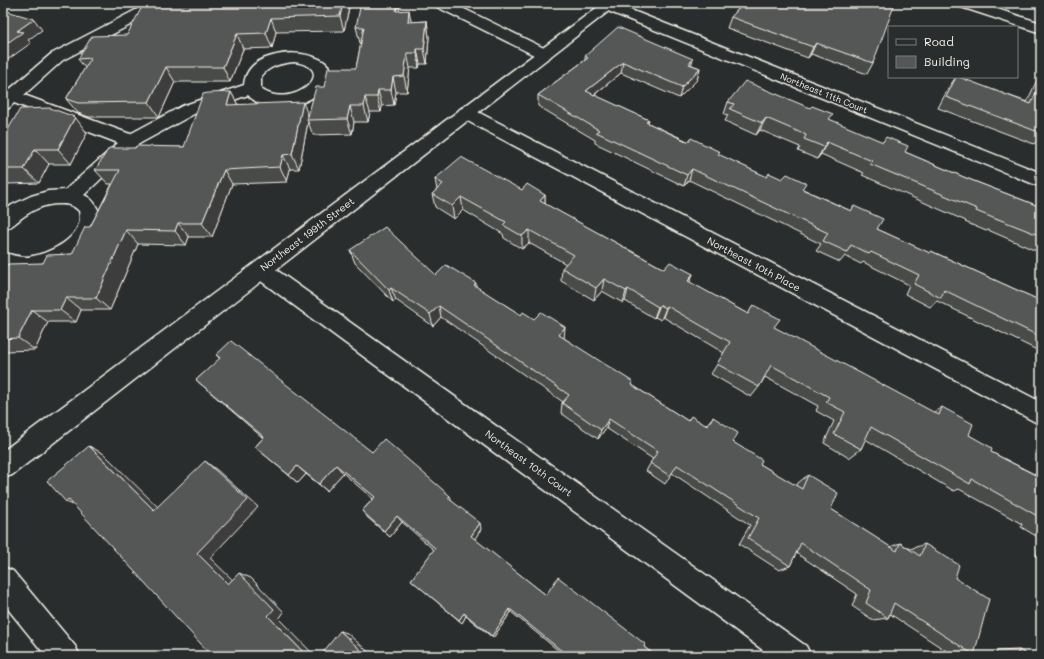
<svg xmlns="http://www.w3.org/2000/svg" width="1044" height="659" font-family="Mali,sans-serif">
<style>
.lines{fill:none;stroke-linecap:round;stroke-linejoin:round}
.street-casing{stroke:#f4f1e8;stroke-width:3}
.secondary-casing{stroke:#f4f1e8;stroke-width:3}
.street{fill:#2a2d2e;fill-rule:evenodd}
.secondary{fill:#2a2d2e;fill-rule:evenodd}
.wall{fill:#494b4a;stroke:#f4f1e8}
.shaded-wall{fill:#3c3d3c;stroke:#f4f1e8}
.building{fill:#555756;stroke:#f4f1e8}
.labels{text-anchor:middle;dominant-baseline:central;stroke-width:3;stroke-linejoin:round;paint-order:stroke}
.far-street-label{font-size:9px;fill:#f4f1e8;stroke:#2a2d2e}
.street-label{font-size:10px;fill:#f4f1e8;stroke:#2a2d2e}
</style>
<rect width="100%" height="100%" fill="#2a2d2e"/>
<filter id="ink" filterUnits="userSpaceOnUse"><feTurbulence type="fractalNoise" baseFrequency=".025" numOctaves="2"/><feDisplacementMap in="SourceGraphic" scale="8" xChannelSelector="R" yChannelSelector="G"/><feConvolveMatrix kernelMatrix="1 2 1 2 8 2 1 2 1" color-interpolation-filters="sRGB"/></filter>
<g filter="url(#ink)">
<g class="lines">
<g class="street-casing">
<g id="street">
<path d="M149 3H164L157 11 63 60 24 95 130 134 182 106 244 85C245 73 252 64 263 59 278 53 294 51 311 56 370 73 283 133 248 95L194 114 137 145 84 195C91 198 94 202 97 208 100 213 100 217 99 223 93 253 55 271 27 273 19 274 11 272 3 269V252C11 255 18 257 27 257 48 255 86 237 79 211 74 206 70 204 62 204 46 203 31 210 19 220 13 225 10 228 3 230V212L12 205 31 196 48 191 65 190 118 143 14 103 9 108 3 110V95L51 54ZM294 62C342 68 292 112 261 89V77C268 66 282 63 294 62Z"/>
<path d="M433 3H452L550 51 552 54 550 57 544 59 538 57 435 6Z"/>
<path d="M603 3H613L1041 173V187L603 9 601 6Z"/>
<path d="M956 3H978L1041 23V33L958 6Z"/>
<path d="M466 107 472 109 1041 402V425L460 117 457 113 460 109Z"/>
<path d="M261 262 268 264 806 646 811 656H771L254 276 251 270 254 264Z"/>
</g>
</g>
<g class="secondary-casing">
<g id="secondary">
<path d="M603 3H619L12 475 3 478V451Z"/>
<path d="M3 567 13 571 75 646 80 656H46L3 603Z"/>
</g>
</g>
<use href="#street" class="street"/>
<use href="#secondary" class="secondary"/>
</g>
<g class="wall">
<path d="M109 3H124L116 7Z"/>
<path d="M350 3 344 31 276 32 272 48 243 49 230 82H175L159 117H89L78 113 66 99 85 68 78 59 127 35Z"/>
<path d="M398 3 400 11 411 22 427 21 429 37 427 64H420L419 68H410L407 92H396L394 105 382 106 381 112H370L368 122H354L352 134 313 135 308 122 299 169H290L287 182 232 184 212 237H189L186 245 138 244 110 310H81L76 322H48L35 350 6 351 3 357V273L43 263 72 254 90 227 112 184H108L95 170 135 148 184 147 231 92 237 104 308 116 324 87 356 68 361 43H360L356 27Z"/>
<path d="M744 3 873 63 867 74 811 54 808 58 727 28 731 17Z"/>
<path d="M585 56 692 65 700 68 697 80 679 98 621 73 594 95 649 120 648 123 767 177 803 189 851 211 854 206 877 229 929 253 931 251 1041 301V352L937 301 930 307 905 294 909 285 863 262 861 264 845 256 840 262 816 251 821 244 689 180 684 186 595 143V140L538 106V95L585 60Z"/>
<path d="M1041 71V141L1038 140 1034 144 938 108 949 87 956 77 1027 102Z"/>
<path d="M728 102 830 120 966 178 1041 207V253L988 230 986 231 965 222 966 221 862 175 864 173 821 154 817 159 798 151 800 147 760 130 756 135 725 121 728 115 724 114Z"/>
<path d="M87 133 71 164H49L39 183 7 184 3 191V138Z"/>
<path d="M435 179 522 190 545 195V204L664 269 693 274 689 282 748 314 934 413 942 407 969 435 991 452 1036 475V474L1041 472V560L1036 557 1041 539 1021 527 1022 524 959 489 954 491 865 439 861 449 849 458 824 443 834 421 816 411 818 406 765 377 759 387 751 397 711 374 724 353 663 317 661 320 655 317 654 318 625 301 623 303 602 291 594 300 561 281 562 268 566 264 529 243 522 249 504 238 503 234 463 210 454 219 435 207 432 194 437 190Z"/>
<path d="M350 250 436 275 476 283V287L521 315 564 338 632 385 688 421 706 425 713 417 733 442 760 464 796 486 798 483 808 475 831 509 890 547 900 543 910 549 925 544 955 578 974 655 954 656 890 614 888 618 873 620 852 606 857 594 796 553 790 566 779 570 739 544 750 525 672 473 665 484 646 471 653 459 606 428 598 439 561 413 562 403 563 402 441 317 433 326 396 300 393 302 355 263Z"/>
<path d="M1041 253V261L1038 260Z"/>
<path d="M216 355 452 502 481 529 474 539 546 595 644 647 656 656H565L511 612 493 638 466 616 462 623 411 580 434 550 402 522 390 537 368 518 362 511 373 499 343 473 327 491 306 474 298 483 255 447 263 438 196 380 220 359Z"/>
<path d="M1041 638V656H1036L1040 639Z"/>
<path d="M1019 650 1029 656H995L997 651Z"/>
</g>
<g class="shaded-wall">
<path d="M113 3H124L116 7Z"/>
<path d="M343 3H350L344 31 340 16Z"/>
<path d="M398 3 401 16 396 11Z"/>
<path d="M409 10 412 26 408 22Z"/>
<path d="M271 18 276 32 272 48 266 33Z"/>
<path d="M34 19 42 30 28 40 31 43 3 63V46L17 31Z"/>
<path d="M427 21 429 37 427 64 424 49Z"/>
<path d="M237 34 243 49 230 82 223 67Z"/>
<path d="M816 43 811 54 808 58 813 47Z"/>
<path d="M417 49 420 64 419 68 417 53Z"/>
<path d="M407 53 410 68 407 92 404 76Z"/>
<path d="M693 59 690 70 689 64Z"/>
<path d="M623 62 621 73 585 102 586 91Z"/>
<path d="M166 67 175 82 159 117 149 102Z"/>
<path d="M700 68 697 80 679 98 682 87Z"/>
<path d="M393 77 396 92 394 105 391 90Z"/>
<path d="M378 90 382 106 381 112 377 97Z"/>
<path d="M231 92 239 107 227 105Z"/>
<path d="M365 97 370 112 368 122 364 106Z"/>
<path d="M303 102 309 118 307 120 308 122 299 169 292 154Z"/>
<path d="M350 106 354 122 352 134 347 119Z"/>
<path d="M75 117 87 133 71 164 58 149Z"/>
<path d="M766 118 760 130 756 135 762 123Z"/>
<path d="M827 142 821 154 817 159 824 147Z"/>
<path d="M35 149 49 164 39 183 24 169Z"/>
<path d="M283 155 290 169 287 182 280 167Z"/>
<path d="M692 169 689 180 684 186 687 175Z"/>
<path d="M224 170 232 184 212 237 202 223Z"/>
<path d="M3 181 7 184 3 191Z"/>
<path d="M545 195V208L540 201Z"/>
<path d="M461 197 463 210 454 219 452 206Z"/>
<path d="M178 223 189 237 186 245 175 231Z"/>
<path d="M126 230 138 244 110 310 96 298Z"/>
<path d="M529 230V243L522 249V236Z"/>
<path d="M693 274 688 286V281Z"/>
<path d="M604 279 602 291 594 300 596 288Z"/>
<path d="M391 288 396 300 393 302 389 290Z"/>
<path d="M628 289 625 301 623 303 626 291Z"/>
<path d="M66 298 81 310 76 322 60 310Z"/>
<path d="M660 305 655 317 654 318 658 307Z"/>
<path d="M439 306 441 317 433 326 430 314Z"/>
<path d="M667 306 663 317 661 320 666 308Z"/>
<path d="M32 310 48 322 35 350 18 338Z"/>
<path d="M565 327 564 339 559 335Z"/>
<path d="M3 348 6 351 3 357Z"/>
<path d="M609 419 606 428 598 439 601 430Z"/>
<path d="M89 446 104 454 168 517 154 510Z"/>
<path d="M205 461 217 470 258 507 210 558 241 588 228 584 197 553Z"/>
<path d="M336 465 343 473 327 491 319 484Z"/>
<path d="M297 466 306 474 298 483 289 475Z"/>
<path d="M450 496 453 503 448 498Z"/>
<path d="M68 499 83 509 66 502Z"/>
<path d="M397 516 402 522 390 537 384 531Z"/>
<path d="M480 523 481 529 473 542 471 536Z"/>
<path d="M239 573 251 578 284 612 279 619 315 656H307L268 616Z"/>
<path d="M510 609 511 612 493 638 492 636Z"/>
<path d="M464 613 466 616 462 623 459 620Z"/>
<path d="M340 631 347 633 373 656H367Z"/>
</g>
<g class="building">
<path d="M144 3H343L340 16 271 18 266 33 237 34 223 67H166L149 102 78 103 66 99 91 58 78 59 92 36 127 35Z"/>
<path d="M361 3H398L396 11 409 10 408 22 427 21 424 49H417V53H407L404 76 393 77 391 90H378L377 97H365L364 106H350L347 119 307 120 316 87H324L328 68H356L364 27H356Z"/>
<path d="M744 3H895L873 63 816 43 813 47 731 17Z"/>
<path d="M3 10 34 19 17 31 23 32 3 46Z"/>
<path d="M618 27 693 59 689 64 700 68 682 87 623 62 586 91 649 120 646 122 688 142 691 138 720 152 718 154 767 177 769 173 782 179 787 174 806 183 802 189 851 211 854 206 883 219 877 229 930 253 931 251 1041 301V337L944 290 941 298 914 284 919 275 871 252 869 254 851 245 847 252 823 241 828 233 692 169 687 175 596 132 599 130 538 95 588 58 585 56Z"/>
<path d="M956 77H959L1031 104 1041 81V133L946 97Z"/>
<path d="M745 81 810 108 812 106 833 114 829 119 883 142 886 137 908 146 905 152 966 178 1041 207V236L998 219V220L976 211 977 209 870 164 872 161 827 142 824 147 804 139 806 135 766 118 762 123 730 109 734 104 728 102Z"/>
<path d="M231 92 227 105 303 102 292 154 283 155 280 167 224 170 202 223H178L175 231 126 230 96 298H66L60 310H32L18 338 3 339V273L8 264 43 263 47 255 72 254 85 227H90L120 170H95L109 148H135L137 146 184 147 203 94 208 93Z"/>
<path d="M50 108 75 117 58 149H35L24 169H3V138L20 109Z"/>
<path d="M461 157 522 190 527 184 545 195 540 201 664 269 670 262 693 274 688 281 748 314 753 305 780 319 774 327 939 415 942 407 973 424 969 435 992 448 991 452 1041 478V518L972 479 970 484 871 427 861 449 834 434 845 412 826 402 829 397 771 365 759 387 717 364 730 342 667 306 666 308 660 305 658 307 628 289 626 291 604 279 596 288 562 268 574 255 529 230 522 236 503 225 506 222 461 197 452 206 432 194 443 184 435 179Z"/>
<path d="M385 227 436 275 446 265 476 283 474 285 521 315 523 312 534 319 541 312 565 327 559 335 633 382 632 385 688 421 691 416 707 426 713 417 738 433 733 442 762 460 760 464 802 489 808 475 838 493 831 509 897 551 900 543 920 556 925 544 959 565 955 578 989 599 974 655 894 603 888 618 866 603 871 590 801 543 790 566 748 538 759 518 677 465 670 476 650 463 658 451 609 419 601 430 562 403 569 395 439 306 430 314 391 288 389 290 350 250Z"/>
<path d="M231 341 372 452 384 439 450 496 448 498 480 523 471 536 546 595 558 577 645 644 644 647 656 656H568L510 609 492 636 464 613 459 620 411 580 435 548 397 516 384 531 362 511 375 497 336 465 319 484 297 466 289 475 255 447 264 437 196 380 220 358 216 355Z"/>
<path d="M89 446 154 510 205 461 248 500 197 553 228 584 239 573 274 609 268 616 307 656H212L68 499 66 502 47 481Z"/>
<path d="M340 631 367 656H320Z"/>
<path d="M1019 650 1029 656H1017Z"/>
</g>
</g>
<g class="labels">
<g class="far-street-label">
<text transform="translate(824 93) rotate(22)">Northeast 11th Court</text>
</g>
<g class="street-label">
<text transform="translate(307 234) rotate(-37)">Northeast 199th Street</text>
<text transform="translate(754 264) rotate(28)">Northeast 10th Place</text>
<text transform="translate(529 463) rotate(36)">Northeast 10th Court</text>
</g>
</g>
<rect width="1044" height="659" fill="none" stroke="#2a2d2e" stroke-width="16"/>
<rect x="8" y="8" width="1028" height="643" fill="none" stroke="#f4f1e8" stroke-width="1.5" filter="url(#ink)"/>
<rect x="888" y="26" width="130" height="52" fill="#2a2d2e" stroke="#7b7b78"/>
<rect x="896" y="39" width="20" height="6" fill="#2a2d2e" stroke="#7b7b78"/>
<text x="924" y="46" font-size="12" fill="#f4f1e8">Road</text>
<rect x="896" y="56" width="20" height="12" fill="#555756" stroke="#7b7b78"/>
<text x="924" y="66" font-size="12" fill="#f4f1e8">Building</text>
</svg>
